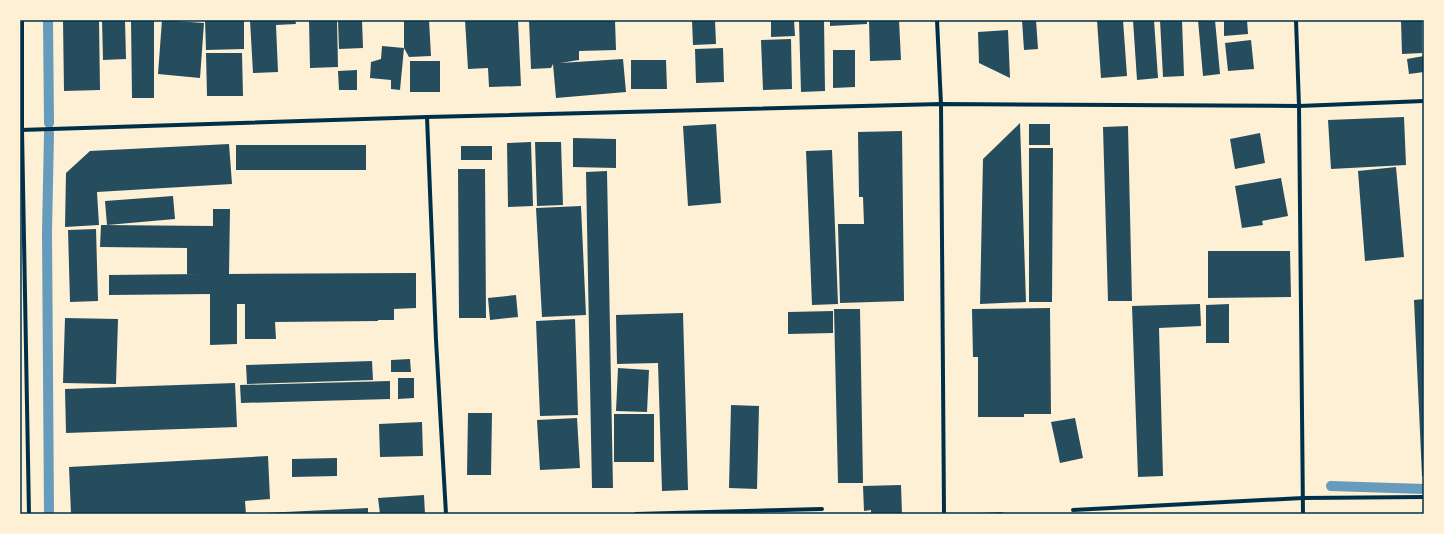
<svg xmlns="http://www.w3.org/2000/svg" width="1444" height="534" font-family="Lato,sans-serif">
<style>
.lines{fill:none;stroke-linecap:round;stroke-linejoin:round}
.stream{stroke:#669bbc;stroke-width:10}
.building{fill:#264d5e}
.minor{stroke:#003049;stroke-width:4}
.neatline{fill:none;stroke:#003049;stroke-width:1.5}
</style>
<rect width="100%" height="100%" fill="#fdf0d5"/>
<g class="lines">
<g class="stream">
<path d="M48 20 49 123"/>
<path d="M49 133 47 232 49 514"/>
<path d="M1331 486 1424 489"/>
</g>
</g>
<g class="building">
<path d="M63 20H99L100 90 64 91Z"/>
<path d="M102 20H125L126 59 103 60Z"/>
<path d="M131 20H154V98H132Z"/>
<path d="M162 20 204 23 200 78 158 74Z"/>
<path d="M205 20H244V49L206 50Z"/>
<path d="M250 20H295L296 24 276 25 278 72 253 73Z"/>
<path d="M309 20H337L338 67 310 68Z"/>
<path d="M338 20H362L363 48 339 49Z"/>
<path d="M404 20H429L431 56 409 57 404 48 400 90 391 89V80L370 78 371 62 381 59 382 46 404 48Z"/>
<path d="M465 20H518L521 86 489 87 488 68 468 69Z"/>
<path d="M529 20H578V29V20H615L616 50 579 51V60L560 63 623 59 626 92 556 98 553 64 551 68 531 69Z"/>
<path d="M692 20H715L716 44 693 45Z"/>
<path d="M771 20H794L795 36 771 37Z"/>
<path d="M799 20H824L825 91 801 92Z"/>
<path d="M830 20H867V24L830 26Z"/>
<path d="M869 20H899L901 60 870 61Z"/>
<path d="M1022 20H1036L1038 49 1024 50Z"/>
<path d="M1097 20H1123L1127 76 1101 78Z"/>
<path d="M1133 20H1154L1158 78 1137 80Z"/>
<path d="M1160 20H1182L1184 76 1163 77Z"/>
<path d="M1198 20H1215L1220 74 1203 76Z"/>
<path d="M1224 20H1247L1248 34 1224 36Z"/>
<path d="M1401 20H1422V53L1402 54Z"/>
<path d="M1008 30 1010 78 979 63 978 32Z"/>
<path d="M791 39 792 89 763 90 761 40Z"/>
<path d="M1251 40 1254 69 1228 71 1225 43Z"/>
<path d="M723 48 724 82 696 83 695 49Z"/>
<path d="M833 50H855V87L833 88Z"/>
<path d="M206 53H242L243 96H207Z"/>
<path d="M1424 56V72L1409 74 1407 59Z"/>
<path d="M631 60H666L667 89H631Z"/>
<rect x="410" y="61" width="30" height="31"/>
<path d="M357 70V90H339L338 71Z"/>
<path d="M1404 117 1406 165 1331 169 1328 120Z"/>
<path d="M1020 123 1026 302 980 304 983 159Z"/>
<path d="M716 124 721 203 688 206 683 126Z"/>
<rect x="1029" y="124" width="21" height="21"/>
<path d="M1128 126 1132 301H1108L1103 127Z"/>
<path d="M902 131 904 301 840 303 838 224H864L863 197H859L858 132Z"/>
<path d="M1260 133 1265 163 1235 169 1230 139Z"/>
<path d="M573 138 616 139V168L573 167Z"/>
<path d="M531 142 533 206 508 207 507 143Z"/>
<path d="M535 142H561L563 205 537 206Z"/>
<path d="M229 144 232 184 97 192 99 225 65 227 66 173 90 151Z"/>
<rect x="236" y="145" width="130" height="25"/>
<rect x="461" y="146" width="31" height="14"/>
<path d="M1029 148H1053L1052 302H1029Z"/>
<path d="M832 150 838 304 812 305 806 151Z"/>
<path d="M1396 167 1404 257 1365 261 1358 171Z"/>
<path d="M458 169H485L486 318H459Z"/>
<path d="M607 171 613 488H592L586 172Z"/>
<path d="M1281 178 1288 216 1262 221 1263 225 1242 228 1235 186Z"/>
<path d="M173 196 175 219 107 225 105 201Z"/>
<path d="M581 206 586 315 542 317 536 208Z"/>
<path d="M213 209H230L229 274 416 273V308L394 309V320H378V321L275 322 276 339H245V304H237V344L210 345V294L109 295V275L199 274H187V248L100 247 101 225 213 226Z"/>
<path d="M96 229 98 301 70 302 68 230Z"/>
<path d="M1208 251H1290L1291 297 1208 298Z"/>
<path d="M516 295 518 317 490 320 488 298Z"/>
<path d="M1424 299V476H1422L1414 300Z"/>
<path d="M1200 304 1201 326 1159 328 1163 476 1138 477 1132 306Z"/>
<path d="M1229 304V343H1206V305Z"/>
<path d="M1050 308 1051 414H1024V417H978V357H973L972 309Z"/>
<path d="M834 309H860L863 483H838Z"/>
<path d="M833 311V333L788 334V312Z"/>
<path d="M683 313 688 490 662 491 658 363 617 364 616 315Z"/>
<path d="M65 318 118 319 116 384 63 383Z"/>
<path d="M575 319 578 415 540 416 536 321Z"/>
<path d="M410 359 411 372H391V360Z"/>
<path d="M372 361 373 380 247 384 246 365Z"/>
<path d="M618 368 649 370 647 412 616 411Z"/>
<path d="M398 378H414V398L398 399Z"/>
<path d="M390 381V399L241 403 240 385Z"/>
<path d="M235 383 237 427 66 433 65 389Z"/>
<path d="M731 405 759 406 757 489 729 488Z"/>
<path d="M468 413H492L491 475H467Z"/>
<rect x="614" y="414" width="40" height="48"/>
<path d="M577 418 580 468 540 470 537 420Z"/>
<path d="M1075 418 1083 458 1060 463 1051 422Z"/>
<path d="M422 422 423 456 380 457 379 424Z"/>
<path d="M268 456 270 499 245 501 246 514H71L69 467Z"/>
<path d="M337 458V476L292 477V459Z"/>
<path d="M901 485 902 514H871V510L864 511 863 486Z"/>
<path d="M424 495 425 514H380L378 498Z"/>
<path d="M368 508V514H264V513Z"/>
<path d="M1003 512 1004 514H980V513Z"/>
</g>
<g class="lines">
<g class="minor">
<path d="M22 20V130L29 514"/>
<path d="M937 20 941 104 944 514"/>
<path d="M1296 20 1299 106 1424 101"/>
<path d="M427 117 436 340 446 514"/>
<path d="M20 130 427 117 941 104 1299 106 1303 514"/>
<path d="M1073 510 1303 498 1424 497"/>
<path d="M636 514 822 509"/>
</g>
</g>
<rect width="1444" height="534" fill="none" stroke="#fdf0d5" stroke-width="42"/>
<rect x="21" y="21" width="1402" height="492" class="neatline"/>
</svg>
